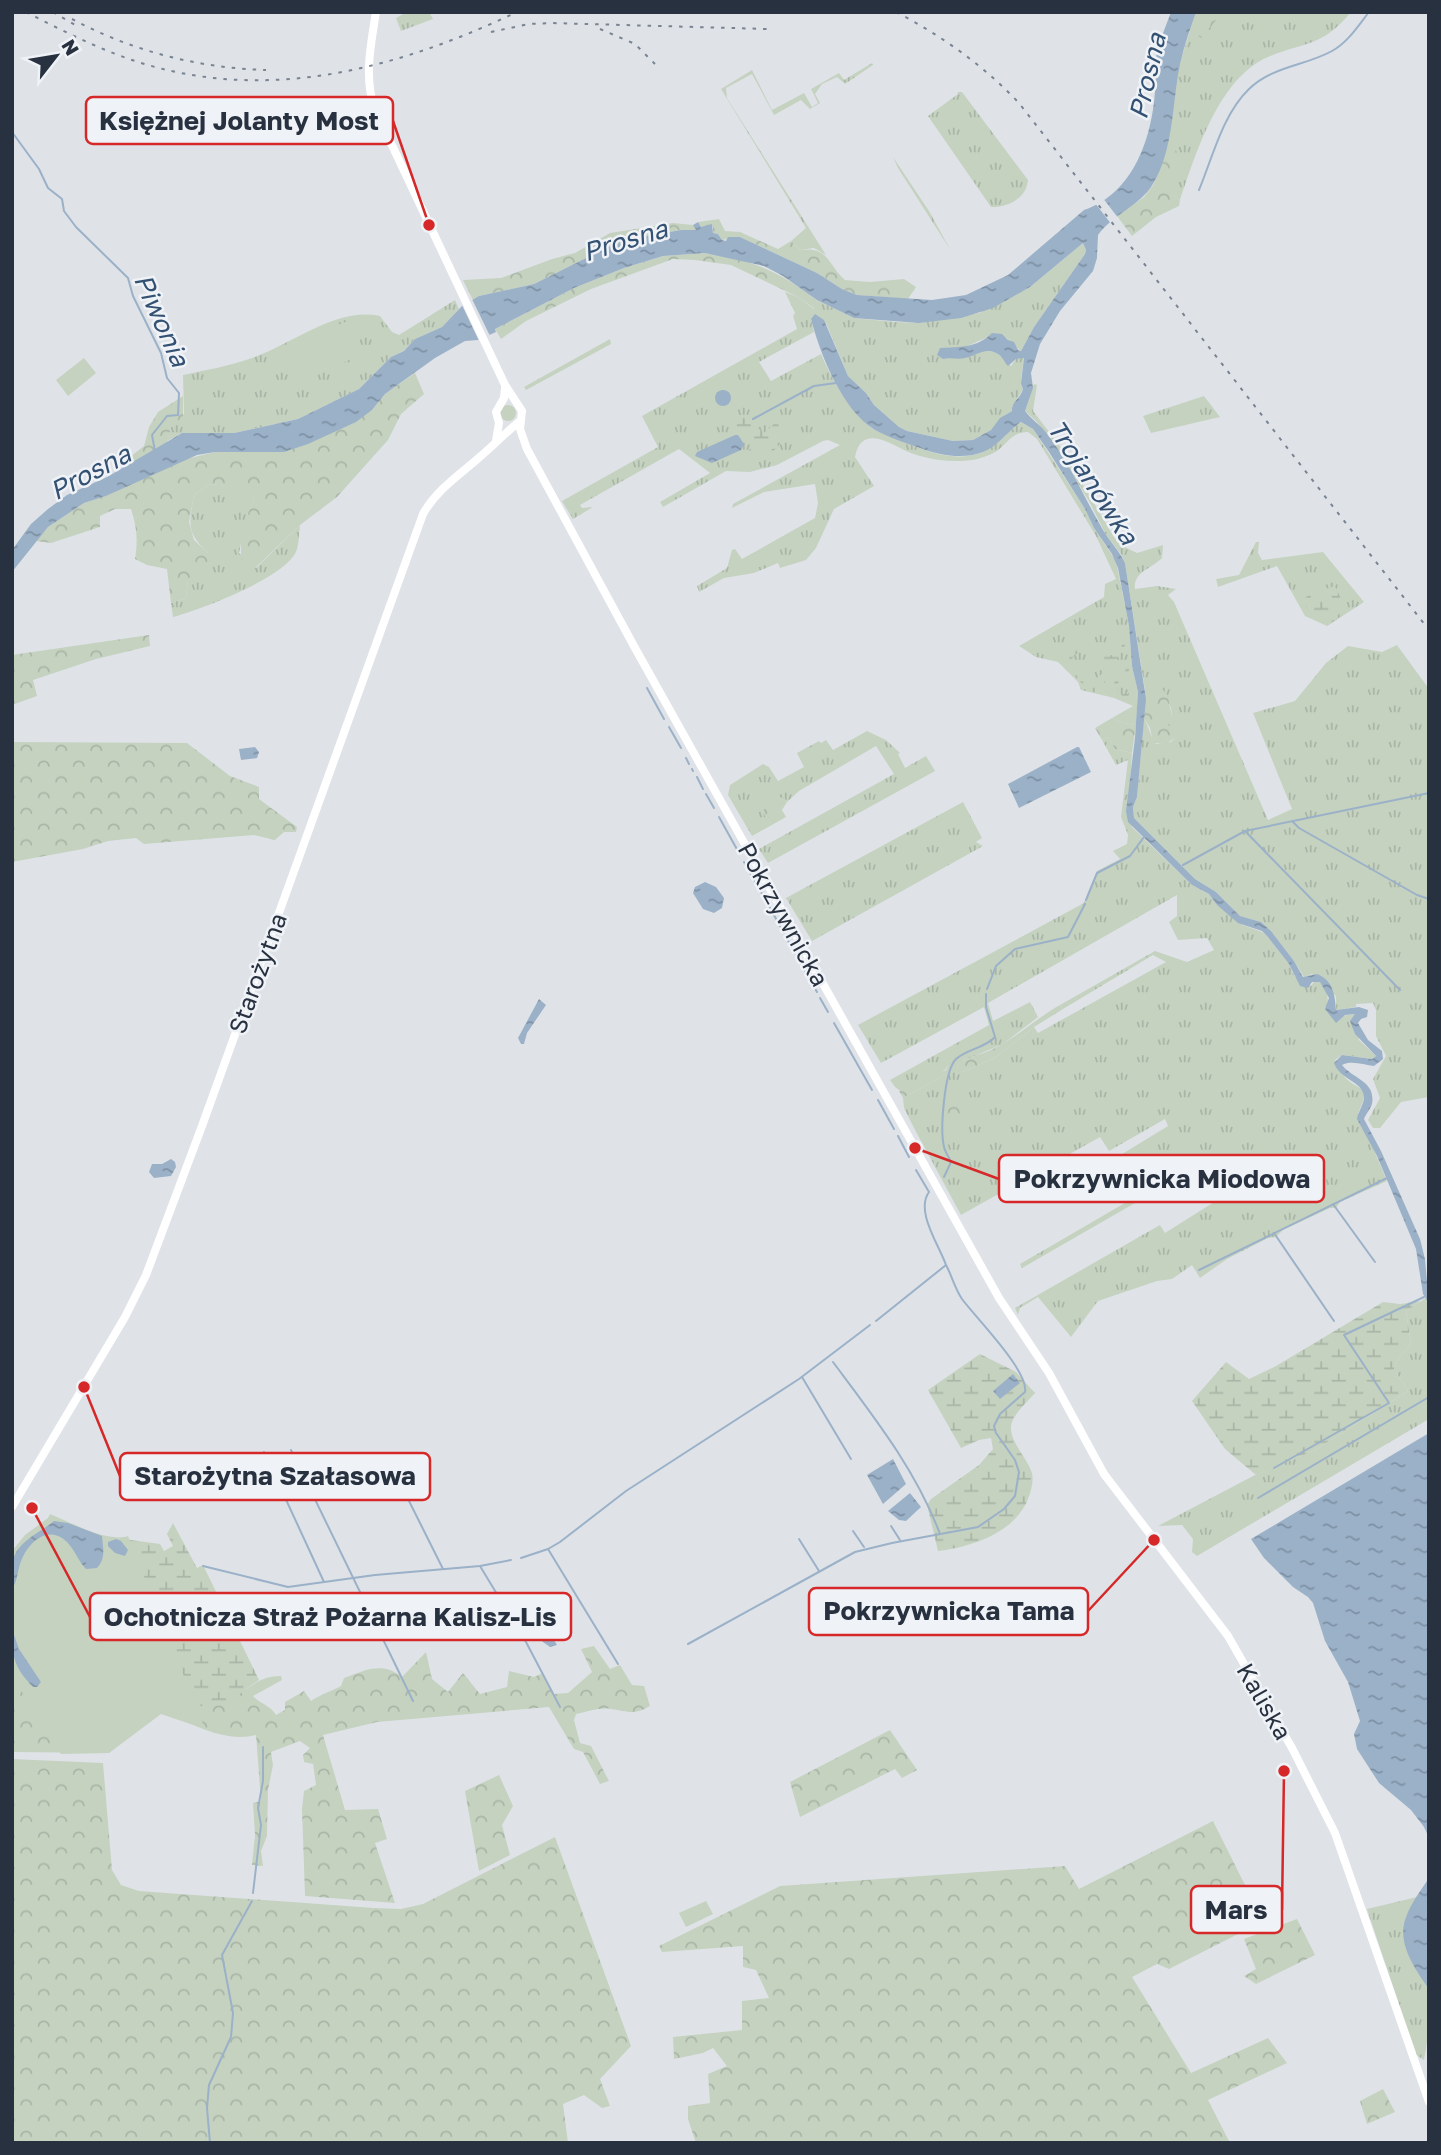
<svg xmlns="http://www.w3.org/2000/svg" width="1441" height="2155" font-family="'Golos Text',sans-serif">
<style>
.grass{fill:url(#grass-tufts);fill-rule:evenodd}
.forest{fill:url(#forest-crowns)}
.wetland{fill:url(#wetland-marsh)}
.green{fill:#c5d2c0}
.water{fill:url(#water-ripples)}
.pier{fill:#dfe3e8}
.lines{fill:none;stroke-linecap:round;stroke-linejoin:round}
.stream{stroke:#9bb1c8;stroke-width:2}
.secondary{stroke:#fff;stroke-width:8}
.rail{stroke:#798391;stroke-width:2;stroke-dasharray:3.5 7;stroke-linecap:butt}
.labels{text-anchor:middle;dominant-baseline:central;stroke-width:5;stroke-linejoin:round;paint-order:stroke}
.street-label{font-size:24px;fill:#28313f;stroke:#eff2f6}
.water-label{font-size:26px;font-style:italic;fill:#335172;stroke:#eff2f6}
.leader{fill:none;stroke:#d62828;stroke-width:2.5}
.callout-dot{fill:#d62828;stroke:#eff2f6;stroke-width:2.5}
.callout{fill:#eff2f6;stroke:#d62828;stroke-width:2.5}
.callout-label{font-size:26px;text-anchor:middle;font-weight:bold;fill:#28313f}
</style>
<defs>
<pattern id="grass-tufts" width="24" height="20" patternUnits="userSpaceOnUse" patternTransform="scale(1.75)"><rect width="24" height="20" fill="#c5d2c0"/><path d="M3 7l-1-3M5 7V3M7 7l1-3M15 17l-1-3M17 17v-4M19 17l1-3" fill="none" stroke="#a9b5a6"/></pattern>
<pattern id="forest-crowns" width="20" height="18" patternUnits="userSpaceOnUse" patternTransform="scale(1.75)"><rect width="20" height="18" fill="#c5d2c0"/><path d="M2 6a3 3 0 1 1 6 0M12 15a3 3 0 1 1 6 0" fill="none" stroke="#a9b5a6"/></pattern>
<pattern id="wetland-marsh" width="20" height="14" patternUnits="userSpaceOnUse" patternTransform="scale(1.75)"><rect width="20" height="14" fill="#c5d2c0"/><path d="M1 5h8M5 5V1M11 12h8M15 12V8" fill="none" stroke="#a9b5a6"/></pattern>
<pattern id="water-ripples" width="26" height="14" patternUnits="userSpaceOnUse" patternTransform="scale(1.75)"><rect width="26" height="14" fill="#9bb1c8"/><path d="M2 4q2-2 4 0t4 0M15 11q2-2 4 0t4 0" fill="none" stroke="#7e91a4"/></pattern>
</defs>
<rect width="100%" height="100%" fill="#dfe3e8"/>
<g class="grass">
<path d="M407 12H429L433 19 401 31 396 18Z"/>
<path d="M1196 12H1351C1321 48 1306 41 1268 57 1219 78 1196 153 1180 200L1154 184 1180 62Z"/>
<path d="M872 63 873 65 845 84 837 77 822 84 815 94 820 103 810 109 801 100 774 115 752 74 726 88 727 98 826 255 814 248 800 250 791 241 806 228 721 89 752 70 772 110 804 93 812 107 818 103 811 89 839 73 844 80Z"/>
<path d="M957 92H962L1028 180C1027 198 1007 208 991 207L928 116 958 94Z"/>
<path d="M893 157 929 211 951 251 898 168Z"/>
<path d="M1083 243 1086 250 1085 254 1034 327 1021 351C1016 348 1010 339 1004 337 984 331 968 353 949 348L947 359 951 356C966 360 984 345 998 354 1002 356 1007 362 1011 366L1016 359 1024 357 1021 379 1023 389 1012 407V411L1005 415 991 430 973 440 953 441 907 431 899 427 874 405 866 393 848 376 826 323 811 319 814 332 759 362 771 381 821 354C832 380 848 407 869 426 875 431 881 432 889 435 916 447 952 465 983 452 997 446 1009 431 1021 422L1033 429 1085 509 1094 528 1116 561 1129 626 1132 666 1138 692 1136 725 1119 722 1112 718 1133 706 1114 698 1081 690 1078 682 1058 662 1036 657 1019 646 1104 597 1105 584 1116 579 1096 536 1037 439 1028 432C1012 432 1008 443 997 451 979 462 959 462 939 460 927 458 913 455 902 449 886 441 861 426 855 457L874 486 834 509 816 548 806 560 780 568 778 563 754 573 724 578 699 592 697 586 727 568 732 550 735 549 742 559 815 518 818 503 815 484 764 492 732 508 733 504 840 445 828 440 823 441 777 465 750 472 726 471 663 507 660 502 710 473 679 449 580 505 582 508 593 507 573 519 562 501 658 447 642 416 797 329 793 316 795 313 785 292 798 297 814 309 817 300 854 318 895 322 919 323 979 313 1030 287Z"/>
<path d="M455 300 459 309 442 327 415 339 404 351 391 357 359 389 298 419 234 433H182L167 441 171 427 184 414 183 375C206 370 230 366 252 358 293 344 336 307 380 316L392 332 399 335Z"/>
<path d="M610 339 611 344 526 390 524 387Z"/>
<path d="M1034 384 1037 385 1033 411 1060 446 1114 537 1123 546 1137 553 1163 545 1162 558C1151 569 1133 572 1135 589L1157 586 1176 589 1168 595 1174 602 1268 820 1292 809 1253 713 1295 701 1326 663 1348 646 1382 652 1397 645 1429 689V1097L1401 1102 1380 1128H1373L1368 1120 1380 1098 1373 1079 1386 1056 1376 1036V1010L1373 1003 1356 1004V1007L1336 1010V996L1312 974 1304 977 1294 961 1271 931 1261 922 1240 916 1216 892 1195 879 1134 818 1133 807 1137 797 1144 718C1149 727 1150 736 1156 744L1171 742 1174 738 1164 722 1172 716 1171 708 1163 690H1145L1125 563 1121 554 1106 535 1090 503 1056 447 1036 421 1025 411Z"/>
<path d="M1204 396 1220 417 1151 433 1143 416Z"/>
<circle cx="508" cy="413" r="8"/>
<path d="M210 484 249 488 254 497 245 525 239 553 256 568 300 525C299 533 299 545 296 552 284 578 200 610 173 617L171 603 186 598 188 581 208 553C186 532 189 524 194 495Z"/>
<path d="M1256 542H1259L1258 553 1262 560 1323 552 1364 602 1327 626 1305 616 1277 566 1218 587 1216 579 1239 575Z"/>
<path d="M867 731 886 740 900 753 898 754 905 768 926 756 935 771 768 863 759 849 894 774 876 746 799 791 787 802 783 797 766 818 782 810 786 817 752 836 728 795 730 785 763 764 769 767 778 781 804 767 797 753 819 741 821 743 826 740 833 750Z"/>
<path d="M1108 737 1115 749 1132 753 1130 783 1132 827 1192 885 1209 894 1217 905 1243 925 1262 932 1267 936 1289 964 1295 977 1311 986 1315 980 1320 981 1327 991 1328 1003 1341 1016 1355 1014 1359 1040 1376 1056 1372 1059 1342 1055 1335 1060C1338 1065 1340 1072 1344 1076 1357 1092 1373 1083 1358 1113L1387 1181 1340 1202 1336 1208H1330L1283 1230 1276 1237 1268 1238 1227 1259 1200 1278 1192 1265 1172 1279 1157 1281 1098 1301 1071 1337 1038 1297 1020 1308 1018 1315 1015 1308 1160 1225 1165 1233 1222 1197C1210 1179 1198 1154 1172 1155L1133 1187 1142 1199 1022 1268 1020 1264 1130 1200 1131 1188 1114 1159 1168 1126 1165 1119 1109 1151 1100 1137 961 1215 914 1128 904 1108 903 1098 952 1071 948 1065C942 1078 916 1089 902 1092L895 1087 890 1080 989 1025 984 1007 881 1063 858 1025 1084 903 1097 871 1120 859 1113 851 1127 844 1128 835 1121 817 1128 760 1116 765 1102 740ZM1177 895V916L1169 922 1178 940 1207 938 1214 950 1187 962 1155 951 1060 1005 1063 1009 1153 955 1166 962 1038 1033 1034 1027 996 1057 963 1072 957 1067 965 1060 1003 1044 1038 1017 1030 1002 993 1021 988 1003Z"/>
<path d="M963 802 982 838 976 842 983 846 812 941 786 898Z"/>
<path d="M1426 1298 1429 1304V1419L1197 1556 1192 1552 1193 1539 1182 1525 1158 1526 1255 1475 1315 1450 1408 1391 1394 1369 1398 1359 1411 1344 1406 1311Z"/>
<path d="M1417 1897C1400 1926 1400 1940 1416 1969 1419 1976 1426 1981 1428 1988 1434 2002 1427 2044 1424 2060L1416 2055 1367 1909Z"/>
</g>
<g class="forest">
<path d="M1196 12H1223L1201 38 1189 30Z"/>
<path d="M1168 141 1184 161 1178 172 1170 177 1174 187 1171 194 1180 200 1179 206 1156 217 1132 236 1117 216 1144 197 1154 184Z"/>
<path d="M719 219 725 231 740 232 778 249 791 241 800 250C829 246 827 264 845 280L870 282 904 279 916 287 908 299 857 295 842 289 817 273 740 237 722 240 718 234 713 233V226L701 227 698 222Z"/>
<path d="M673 223 693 225 696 230H681L635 238 608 247 534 284 479 296 473 300 463 280 501 278 552 259 575 253 610 233Z"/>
<path d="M705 253C755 261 777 270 817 300L815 309 798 297 731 265 695 260 673 259 591 289 526 321 501 339 495 329 574 288 624 268 663 256Z"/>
<path d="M415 373 424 394 401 414 388 440 337 497 300 525 255 568 244 569C236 542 245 523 254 497L249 489 210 484 194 495 189 522 194 540 208 553 213 571 188 581 186 598 171 603 167 569 147 565 135 559C138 541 137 527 131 509H115L100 516V527L51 543 36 541 48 527 84 503 106 496 182 460 215 452H283L372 410 385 394Z"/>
<path d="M183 396V421L171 427 167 442 127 466 125 461 144 446 149 427 158 412Z"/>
<path d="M149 635 150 646 96 659 33 680 37 696 12 705V655Z"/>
<path d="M1158 689 1163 690 1168 698 1172 716 1165 723 1171 727 1174 738 1167 744 1153 743 1150 728 1144 718 1145 690Z"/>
<path d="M1112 718 1119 722 1136 725 1132 753 1115 749 1108 737 1102 740 1095 728Z"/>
<path d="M12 742 187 743 230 776 259 787V799L297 827 296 832H284L275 840 254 835 144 844 136 838 108 841 83 849 12 862Z"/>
<path d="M783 797 787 802 782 810 766 819 763 811 770 802Z"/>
<path d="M1060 1005 1063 1009 1034 1027 996 1057 963 1072 959 1071 957 1067C964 1058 975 1056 986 1052 1011 1043 1036 1018 1060 1005Z"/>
<path d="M948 1065 954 1067 952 1071 903 1098 899 1091 914 1088 946 1070Z"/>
<path d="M963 1102 970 1105C970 1118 957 1122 946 1121V1109Z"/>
<path d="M594 1646 610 1669 620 1665 632 1685 644 1686 650 1706C633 1716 628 1711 611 1709 601 1707 586 1712 576 1714L574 1720 580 1743 591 1746 609 1781 600 1784 583 1752 574 1749 549 1707 377 1722 323 1735 345 1810 378 1809 387 1839 375 1843 395 1903 305 1896 302 1809 304 1791 316 1785 313 1764 304 1762 303 1755 310 1748 300 1741 271 1752 273 1765 268 1790 267 1836 261 1851 263 1866 252 1865 255 1835 253 1803 261 1801 256 1735C225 1743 188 1724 163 1708L109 1753 12 1752V1657L246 1689C258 1681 266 1676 281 1676L282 1680 253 1696C260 1704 270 1705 276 1715L285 1710V1702L304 1691 311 1701C323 1693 330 1692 341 1686L344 1678C365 1670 383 1661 402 1677L426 1652 432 1679 448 1692 463 1673 480 1694 507 1687 509 1671 534 1677 543 1673 554 1694 568 1693 592 1672 581 1649Z"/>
<path d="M890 1730 917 1770 902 1778 895 1769 800 1817 790 1782Z"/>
<path d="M12 1759 103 1763 112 1870 121 1885 139 1891 374 1908 401 1909 423 1904 555 1837 631 2046 600 2079 610 2106 602 2108 584 2095 563 2104 568 2143H12Z"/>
<path d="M499 1775 513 1806 502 1825 510 1855 479 1871 465 1791Z"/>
<path d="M1213 1821 1254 1903 1242 1915 1248 1929 1169 1969 1157 1964 1132 1977 1191 2073 1268 2038 1287 2063 1208 2100 1230 2143H696L688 2119V2106L710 2103 708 2074 727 2066 713 2048 703 2053 674 2059 673 2037 742 2030V2001L769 1998 756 1970 743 1967V1946L662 1952 659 1946 780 1886 1065 1866 1079 1889Z"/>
<path d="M1297 1919 1315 1955 1256 1984 1244 1976 1256 1969 1244 1939Z"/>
<path d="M1383 2089 1395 2112 1367 2124 1360 2101Z"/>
</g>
<g class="wetland">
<path d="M735 415 753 419 757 428 764 433 777 421C783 437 785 445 768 454L757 451 748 453 751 446 737 428Z"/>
<path d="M1335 586 1347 612 1327 626 1309 611 1302 600 1312 593Z"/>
<path d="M1123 635 1127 638 1123 651 1116 659 1104 661 1083 651 1074 655 1070 664 1082 675 1095 680 1112 665 1124 662 1129 670C1127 679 1118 681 1117 689L1120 695 1129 693 1128 698H1117L1112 690 1115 681 1126 670 1122 665C1108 669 1108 685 1095 692H1091L1063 665C1065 653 1078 642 1090 648 1096 650 1099 655 1106 656 1112 656 1112 655 1117 651L1119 642Z"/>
<path d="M1421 1301 1406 1311 1411 1344 1398 1359 1394 1369 1408 1391 1315 1450 1256 1475 1225 1449 1192 1401 1226 1362 1249 1379 1276 1366 1383 1302 1400 1304Z"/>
<path d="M980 1354 1016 1372 1035 1393C1028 1401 1010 1417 1011 1428 1011 1443 1027 1458 1032 1473 1034 1481 1031 1491 1028 1499 1014 1533 972 1547 938 1551L927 1505 931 1499 979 1465 993 1449 991 1438 979 1440 961 1448 928 1390Z"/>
<path d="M173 1523 197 1568 203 1565 259 1680C226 1702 228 1711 186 1704L12 1629V1589L102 1536 160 1544 164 1551 173 1546 167 1534Z"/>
</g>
<g class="green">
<path d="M350 320 364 354 293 383 279 349Z"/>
<path d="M84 358 96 373 68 396 56 380Z"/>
<path d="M50 1514C70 1522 108 1543 128 1536L205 1729 161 1714 109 1753 61 1754 12 1676V1551L25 1535 48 1518Z"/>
<path d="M706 1901 713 1914 686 1927 679 1913Z"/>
</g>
<g class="water">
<path d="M1171 12H1196C1190 29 1184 46 1180 64 1172 103 1174 149 1153 184 1140 206 1113 214 1098 235L1097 258 1093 271 1060 311 1040 344 1031 373 1033 388 1025 411C1032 420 1041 425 1048 435 1070 464 1085 499 1103 530 1110 542 1119 550 1125 563L1146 699 1137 797 1133 807 1134 818 1195 879 1216 892 1240 916 1261 922 1271 931 1294 961 1303 977 1317 974C1333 980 1335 995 1336 1010L1359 1007 1368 1010 1367 1017 1361 1019 1358 1023 1368 1040 1382 1051 1383 1059 1374 1066C1364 1065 1351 1060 1342 1065 1353 1079 1376 1081 1372 1104 1371 1108 1366 1114 1364 1119L1381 1151 1420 1239 1425 1259 1429 1304 1423 1294 1416 1249 1377 1156 1357 1119C1358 1111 1364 1105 1364 1097 1363 1081 1340 1080 1334 1063L1342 1055 1372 1059 1376 1056 1355 1034 1350 1021 1355 1014 1345 1015 1336 1023 1325 1009 1329 998 1320 982H1312L1308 988 1300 986 1289 964 1267 936 1262 931 1238 923 1217 905 1209 894 1192 885 1128 822 1126 811 1135 738 1138 692 1132 666 1129 626 1118 568 1112 554 1094 528 1085 509 1049 452 1033 429 1021 422C1008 431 998 446 983 452 963 460 939 455 920 448 905 443 888 437 875 430 842 410 820 354 811 319L815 314 824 320 848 376 866 393 874 405 899 427 907 431 953 441 973 440 991 430 1000 418 1012 411C1011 402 1021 398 1023 389L1021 383 1024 358 1016 359 1008 366C1005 363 1002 356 998 354 986 346 976 356 965 358 957 360 951 357 943 359L937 355 940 348C960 347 977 348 992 333L1002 334 1008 340 1014 342 1018 350 1021 351 1034 327 1085 254 1086 250 1083 243 1030 287 993 308 961 318 919 323 854 318 817 300 783 276 764 266 705 253 663 256 624 268 574 288 495 329 496 332 478 340 465 341 435 358 385 394 372 410 356 422 308 444 284 452H215L197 455 106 496 84 503 48 527 12 572V550L31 524 48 509 67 495 107 477 182 433H234L298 419 359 389 391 357 404 351 415 339 442 327 462 306 479 296 534 284 608 247 635 238 681 230H696L693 225 698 222 701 227 712 224 713 233 718 234 722 240 726 241 728 237H740L817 273 842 289 857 295 932 300 966 295 1008 275 1084 210C1133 194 1152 138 1155 91 1156 82 1154 73 1155 64 1157 47 1165 28 1171 12Z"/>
<circle cx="723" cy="398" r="8"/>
<path d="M735 435H738L744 444 741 450 712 463 695 456 697 452Z"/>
<path d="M255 747 259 752 257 758 241 760 239 749Z"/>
<path d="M1077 747H1079L1091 772 1019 808 1008 784Z"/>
<path d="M705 882 716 887 724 898 722 908 714 913 703 909 693 893 695 887Z"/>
<path d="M539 999 546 1005 527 1033 524 1044H521L518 1038Z"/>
<path d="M171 1159 175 1162 176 1167 171 1176 154 1178 149 1172 152 1164H162Z"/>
<path d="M1013 1374 1020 1383 1000 1399 993 1391Z"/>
<path d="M1429 1433V1838L1424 1827 1411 1810 1379 1783 1357 1749 1354 1734 1360 1721 1348 1682 1325 1641 1313 1603 1308 1597 1293 1587 1264 1558 1251 1539Z"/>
<path d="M893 1459 906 1484 883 1504 867 1475Z"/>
<path d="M910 1493 921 1507 906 1521 899 1520 888 1511Z"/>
<path d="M54 1521 68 1523 102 1536C103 1548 106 1559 97 1568L86 1569C78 1561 75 1550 67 1542 46 1522 24 1546 19 1568 17 1576 17 1581 12 1589 12 1580 10 1568 13 1560 18 1541 41 1532 54 1521Z"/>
<path d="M116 1539 121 1541 128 1550 125 1556 115 1553 108 1546V1542Z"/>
<path d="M530 1615 543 1622 557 1645 550 1647 536 1637 525 1619Z"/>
<path d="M12 1629 19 1649 41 1682 37 1687H33C13 1666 12 1656 12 1629Z"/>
<path d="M1429 1878V1989C1415 1969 1396 1943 1406 1917 1411 1903 1421 1890 1429 1878Z"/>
</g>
<g class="pier">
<path d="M1102 197 1119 219 1112 225 1095 203Z"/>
<path d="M471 297 491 338 480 343 461 303Z"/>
</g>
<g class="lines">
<g class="stream">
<path d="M12 132 39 169 48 188 62 199 64 211 76 227 128 278 133 296 161 353 167 378 179 393 178 415 167 416 152 435 155 451"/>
<path d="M1199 190C1213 156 1223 114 1249 89 1273 66 1305 66 1332 51 1348 42 1358 26 1369 12"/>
<path d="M753 419 814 386 836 383"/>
<path d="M647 688 664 719"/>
<path d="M669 727 681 748"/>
<path d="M686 758 689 764"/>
<path d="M692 769 693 771"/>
<path d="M697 777 703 789"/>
<path d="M706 794 714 808"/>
<path d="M719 817 739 853"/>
<path d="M1293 822 1299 828 1417 895 1429 899"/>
<path d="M1245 831 1400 990"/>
<path d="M744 862 784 933"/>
<path d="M1183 865 1245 831 1429 793"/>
<path d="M1086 900 1097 873 1130 856 1144 837"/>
<path d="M787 939 817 992"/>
<path d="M987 989 996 966 1015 949 1068 937 1085 904"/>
<path d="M820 998 828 1012"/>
<path d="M834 1023 872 1090"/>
<path d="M878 1100 894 1129"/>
<path d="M898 1136 909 1157"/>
<path d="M944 1177 951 1162C949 1157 945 1152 944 1147 940 1130 944 1071 956 1059 967 1049 985 1048 995 1037L986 1007V994"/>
<path d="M1333 1204 1375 1262"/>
<path d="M1274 1233 1334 1321"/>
<path d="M1199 1270 1387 1178"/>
<path d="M876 1321 946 1265C939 1245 915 1211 929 1192L916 1170"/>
<path d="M833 1362C874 1417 916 1470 940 1534"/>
<path d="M802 1377 851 1459"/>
<path d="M291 1450 413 1701"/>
<path d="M264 1452 324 1582"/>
<path d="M1274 1468 1389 1403 1344 1335 1424 1297"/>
<path d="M406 1495 443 1569"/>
<path d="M1258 1498 1429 1397"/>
<path d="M891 1526 900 1540"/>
<path d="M853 1531 864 1547"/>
<path d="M799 1539 819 1571"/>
<path d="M548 1549 618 1664"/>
<path d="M521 1558 548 1549 560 1542 626 1491 799 1379 870 1325"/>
<path d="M203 1566 288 1587 375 1575 480 1566 511 1560"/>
<path d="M480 1566 526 1642 560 1707"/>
<path d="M688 1644 855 1552 892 1543 978 1527 1004 1509 1015 1496 1019 1472 1015 1460 996 1433 994 1426 1000 1414 1025 1392C1029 1371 976 1318 962 1299 955 1289 952 1276 946 1265"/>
<path d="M253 1893 261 1825 258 1808 263 1781V1747"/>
<path d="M210 2143 207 2108 209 2085 231 2037 233 2013 222 1955 252 1901"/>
</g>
<g class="secondary">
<path d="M376 12C371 44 364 76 374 107L505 385 522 411 520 429 527 449 635 648 999 1298 1049 1373 1104 1474 1228 1636 1292 1748 1335 1833 1429 2102"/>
<path d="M496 441 499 423 496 412 504 398 505 388"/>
<path d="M12 1507 125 1317 146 1275 202 1126 423 514C437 489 461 474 482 455 495 444 506 432 519 422"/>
</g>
<g class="rail">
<path d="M26 12C65 32 106 53 148 65 275 102 401 67 517 12"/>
<path d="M53 12 77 26"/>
<path d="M896 12C942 36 983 65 1019 103L1429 630"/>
<path d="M72 19C132 51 198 68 266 70"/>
<path d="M600 29 635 44 655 64"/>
<path d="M491 32 529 24 551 23 767 29"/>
</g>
</g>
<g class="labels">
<g class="street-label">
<text transform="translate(784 914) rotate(61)">Pokrzywnicka</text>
<text transform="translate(257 973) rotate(-70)">Starożytna</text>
<text transform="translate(1265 1701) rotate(60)">Kaliska</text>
</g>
<g class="water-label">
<text transform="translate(1147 76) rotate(-77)">Prosna</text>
<text transform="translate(625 240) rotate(-17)">Prosna</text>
<text transform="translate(162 320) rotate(66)">Piwonia</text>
<text transform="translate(90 472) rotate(-28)">Prosna</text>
<text transform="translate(1093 482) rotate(57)">Trojanówka</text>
</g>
</g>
<path class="leader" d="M429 225L393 121M915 1148L999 1179M84 1387L120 1476M1154 1540L1088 1611M32 1508L90 1617M1284 1771L1282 1910"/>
<g class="callout-dot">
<circle cx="429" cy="225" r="7"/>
<circle cx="915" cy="1148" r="7"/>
<circle cx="84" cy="1387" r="7"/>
<circle cx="1154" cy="1540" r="7"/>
<circle cx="32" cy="1508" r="7"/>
<circle cx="1284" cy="1771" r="7"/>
</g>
<g class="callout">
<rect x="86" y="97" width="307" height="47" rx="7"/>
<rect x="999" y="1155" width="325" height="47" rx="7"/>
<rect x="120" y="1453" width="310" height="47" rx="7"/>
<rect x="809" y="1588" width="279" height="47" rx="7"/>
<rect x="90" y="1593" width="481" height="47" rx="7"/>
<rect x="1191" y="1886" width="91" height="47" rx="7"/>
</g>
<g class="callout-label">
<text x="239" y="130">Księżnej Jolanty Most</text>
<text x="1162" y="1188">Pokrzywnicka Miodowa</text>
<text x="275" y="1485">Starożytna Szałasowa</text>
<text x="949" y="1620">Pokrzywnicka Tama</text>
<text x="330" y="1626">Ochotnicza Straż Pożarna Kalisz-Lis</text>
<text x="1236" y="1919">Mars</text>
</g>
<rect width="1441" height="2155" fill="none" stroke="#28313f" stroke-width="28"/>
<g transform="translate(56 56) rotate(59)" stroke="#eff2f6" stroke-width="5" paint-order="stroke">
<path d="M0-5L12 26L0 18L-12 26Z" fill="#28313f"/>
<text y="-10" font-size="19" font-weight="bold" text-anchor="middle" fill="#28313f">N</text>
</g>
</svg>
